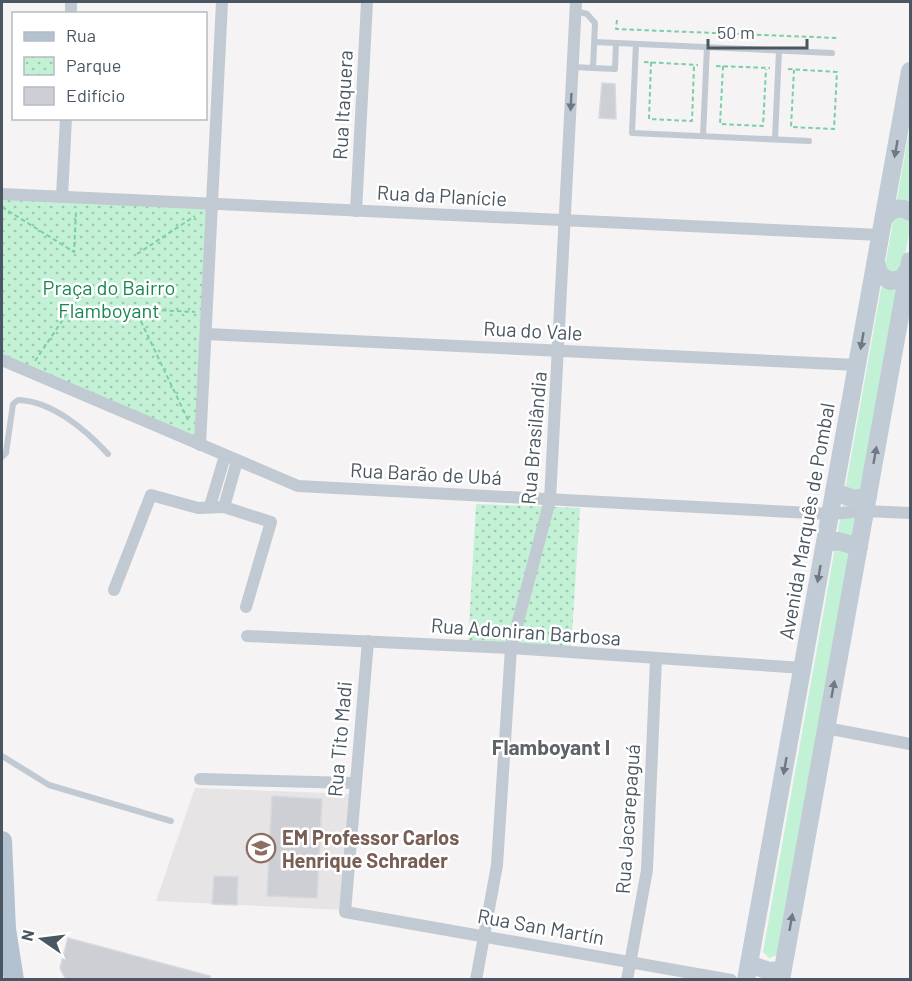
<svg xmlns="http://www.w3.org/2000/svg" width="912" height="981" font-family="Barlow,sans-serif">
<style>
.education{fill:#e6e4e5}
.green{fill:#c3f1d5}
.park{fill:url(#park-dots)}
.building{fill:#cdcfd5;stroke:#d7d9de;stroke-width:1.5}
.lines{fill:none;stroke-linecap:round;stroke-linejoin:round}
.path{stroke:#7ad0a6;stroke-width:2;stroke-dasharray:4.5 3;stroke-linecap:butt}
.service{stroke:#c1cad2;stroke-width:6}
.minor{stroke:#c1cad2;stroke-width:12}
.secondary{stroke:#c1cbd6;stroke-width:18}
.primary{stroke:#b3c2d1;stroke-width:20}
.oneway{fill:#6e7983}
.oneway2{fill:#6e7984}
.labels{text-anchor:middle;dominant-baseline:central;stroke-width:5;stroke-linejoin:round;paint-order:stroke}
.street-label{font-size:20px;fill:#4a5661;stroke:#fff}
.park-label{font-size:20px;fill:#17864f;stroke:#fff}
.education-label{font-size:20px;font-weight:bold;fill:#785e54;stroke:#fff;text-anchor:start}
.neighbourhood-label{font-size:21px;font-weight:bold;fill:#5f6368;stroke:#fff}
</style>
<defs>
<pattern id="park-dots" width="8" height="8" patternUnits="userSpaceOnUse" patternTransform="scale(1.5)"><rect width="8" height="8" fill="#c3f1d5"/><path d="M2 2h.1M6 6h.1" fill="none" stroke="#a0c6b0" stroke-width="1.8" stroke-linecap="round"/></pattern>
</defs>
<rect width="100%" height="100%" fill="#f5f3f3"/>
<path class="education" d="M195 788 350 794 344 910 156 901Z"/>
<path class="green" d="M910 126V228L778 955 769 958 763 952Z"/>
<g class="park">
<path d="M2 194 212 204 200 445 2 360Z"/>
<path d="M476 504 580 508 571 650 468 645Z"/>
</g>
<g class="building">
<path d="M602 83 615 84 616 119 599 118Z"/>
<path d="M272 796 322 799 317 898 267 896Z"/>
<path d="M214 876 238 877 237 905 212 904Z"/>
<path d="M68 938 210 976V980H66L60 968Z"/>
</g>
<g class="lines">
<g class="path">
<path d="M617 20 616 29 837 38"/>
<path d="M644 62 698 65"/>
<path d="M651 62 649 119 692 121 694 66"/>
<path d="M716 66 770 68"/>
<path d="M723 66 720 124 763 126 766 69"/>
<path d="M788 69 837 72 834 129 791 127 794 70"/>
<path d="M2 207 74 252 76 211"/>
<path d="M137 254 195 216"/>
<path d="M35 361 72 306"/>
<path d="M188 420 135 309 195 312"/>
</g>
<g class="service">
<path d="M595 42 832 53"/>
<path d="M636 44 632 133 809 141"/>
<path d="M573 67 593 68 595 23 587 14 576 11"/>
<path d="M593 68 615 69 616 43"/>
<path d="M703 136 707 47"/>
<path d="M775 139 779 50"/>
<path d="M2 457 6 453 13 404 18 400C52 401 86 430 108 454"/>
<path d="M2 756 49 785 171 821"/>
</g>
<g class="minor">
<path d="M71 14V2"/>
<path d="M2 194 881 235"/>
<path d="M62 197 66 118"/>
<path d="M356 211 367 2"/>
<path d="M206 334 857 365"/>
<path d="M2 360 298 486 830 514 865 511 910 513"/>
<path d="M200 445 222 2"/>
<path d="M237 461 224 507 271 522 246 607"/>
<path d="M210 506 225 456"/>
<path d="M114 590 151 495 198 508 224 507"/>
<path d="M247 636 511 648 803 668"/>
<path d="M368 641 345 912 731 980"/>
<path d="M826 728 910 744"/>
<path d="M200 779 355 783"/>
<path d="M476 980 497 865 511 648 550 500 576 2"/>
<path d="M627 980 647 870 656 659"/>
</g>
<g class="secondary">
<path d="M883 221C889 209 899 205 910 212"/>
<path d="M876 262 879 274 890 281 902 279 909 268"/>
<path d="M834 492 855 499 868 496"/>
<path d="M825 543 838 541 859 547"/>
<path d="M749 964 769 971 782 970"/>
<path d="M746 980 910 71"/>
<path d="M781 980 910 261"/>
</g>
<path class="primary" d="M2 841 6 929 14 980"/>
</g>
<defs><path id="oneway-solid" d="M-6-.8H1V-3.2L6.5 0L1 3.2V.8H-6Z" transform="scale(1.5)"/></defs>
<use class="oneway" href="#oneway-solid" transform="translate(571 102) rotate(93)"/>
<g class="oneway2">
<use href="#oneway-solid" transform="translate(896 149) rotate(100)"/>
<use href="#oneway-solid" transform="translate(862 341) rotate(100)"/>
<use href="#oneway-solid" transform="translate(875 455) rotate(-80)"/>
<use href="#oneway-solid" transform="translate(819 574) rotate(100)"/>
<use href="#oneway-solid" transform="translate(833 689) rotate(-80)"/>
<use href="#oneway-solid" transform="translate(785 766) rotate(100)"/>
<use href="#oneway-solid" transform="translate(791 922) rotate(-80)"/>
</g>
<defs>
<g id="school-ring" transform="scale(1.5)"><circle r="9.5" fill="#fff" stroke="#8d6e63" stroke-width="1.5"/><path d="M0-5L7-2L0 1L-7-2ZM-4 1L0 2.5L4 1V4Q0 6-4 4Z" fill="#8d6e63"/></g>
</defs>
<g fill-rule="evenodd">
<use href="#school-ring" x="261" y="848"/>
</g>
<g class="labels">
<g class="street-label">
<text transform="translate(342 105) rotate(-87)">Rua Itaquera</text>
<text transform="translate(442 195) rotate(3)">Rua da Planície</text>
<text transform="translate(533 330) rotate(3)">Rua do Vale</text>
<text transform="translate(533 438) rotate(-85)">Rua Brasilândia</text>
<text transform="translate(426 473) rotate(3)">Rua Barão de Ubá</text>
<text transform="translate(806 521) rotate(-80)">Avenida Marquês de Pombal</text>
<text transform="translate(526 631) rotate(4)">Rua Adoniran Barbosa</text>
<text transform="translate(339 739) rotate(-85)">Rua Tito Madi</text>
<text transform="translate(627 819) rotate(-86)">Rua Jacarepaguá</text>
<text transform="translate(541 926) rotate(10)">Rua San Martín</text>
</g>
<g class="park-label">
<text x="109" y="287">Praça do Bairro<tspan x="109" dy="23">Flamboyant</tspan></text>
</g>
<g class="education-label">
<text x="282" y="837">EM Professor Carlos<tspan x="282" dy="23">Henrique Schrader</tspan></text>
</g>
<g class="neighbourhood-label">
<text x="551" y="746">Flamboyant I</text>
</g>
</g>
<rect width="912" height="981" fill="none" stroke="#4a5661" stroke-width="6"/>
<rect x="12" y="12" width="195" height="108" fill="#ffffff" stroke="#b7bbc0" stroke-width="1.5"/>
<rect x="24" y="32" width="30" height="9" fill="#b3c2d1" stroke="#b7bbc0" stroke-width="1.5"/>
<text x="66" y="42" font-size="18" fill="#4a5661">Rua</text>
<rect x="24" y="57" width="30" height="18" fill="url(#park-dots)" stroke="#b7bbc0" stroke-width="1.5"/>
<text x="66" y="72" font-size="18" fill="#4a5661">Parque</text>
<rect x="24" y="87" width="30" height="18" fill="#cdcfd5" stroke="#b7bbc0" stroke-width="1.5"/>
<text x="66" y="102" font-size="18" fill="#4a5661">Edifício</text>
<g transform="translate(42 939) rotate(284)" stroke="#ffffff" stroke-width="4.5" paint-order="stroke">
<path d="M0-4.5L10 22L0 15L-10 22Z" fill="#4a5661"/>
<text y="-9" font-size="16" font-weight="bold" text-anchor="middle" fill="#4a5661">N</text>
</g>
<path d="M708 39v9h99v-9" fill="none" stroke="#4a5661" stroke-width="3"/>
<text x="717" y="39" font-size="18" fill="#4a5661" stroke="#ffffff" stroke-width="4.5" paint-order="stroke">50 m</text>
</svg>
